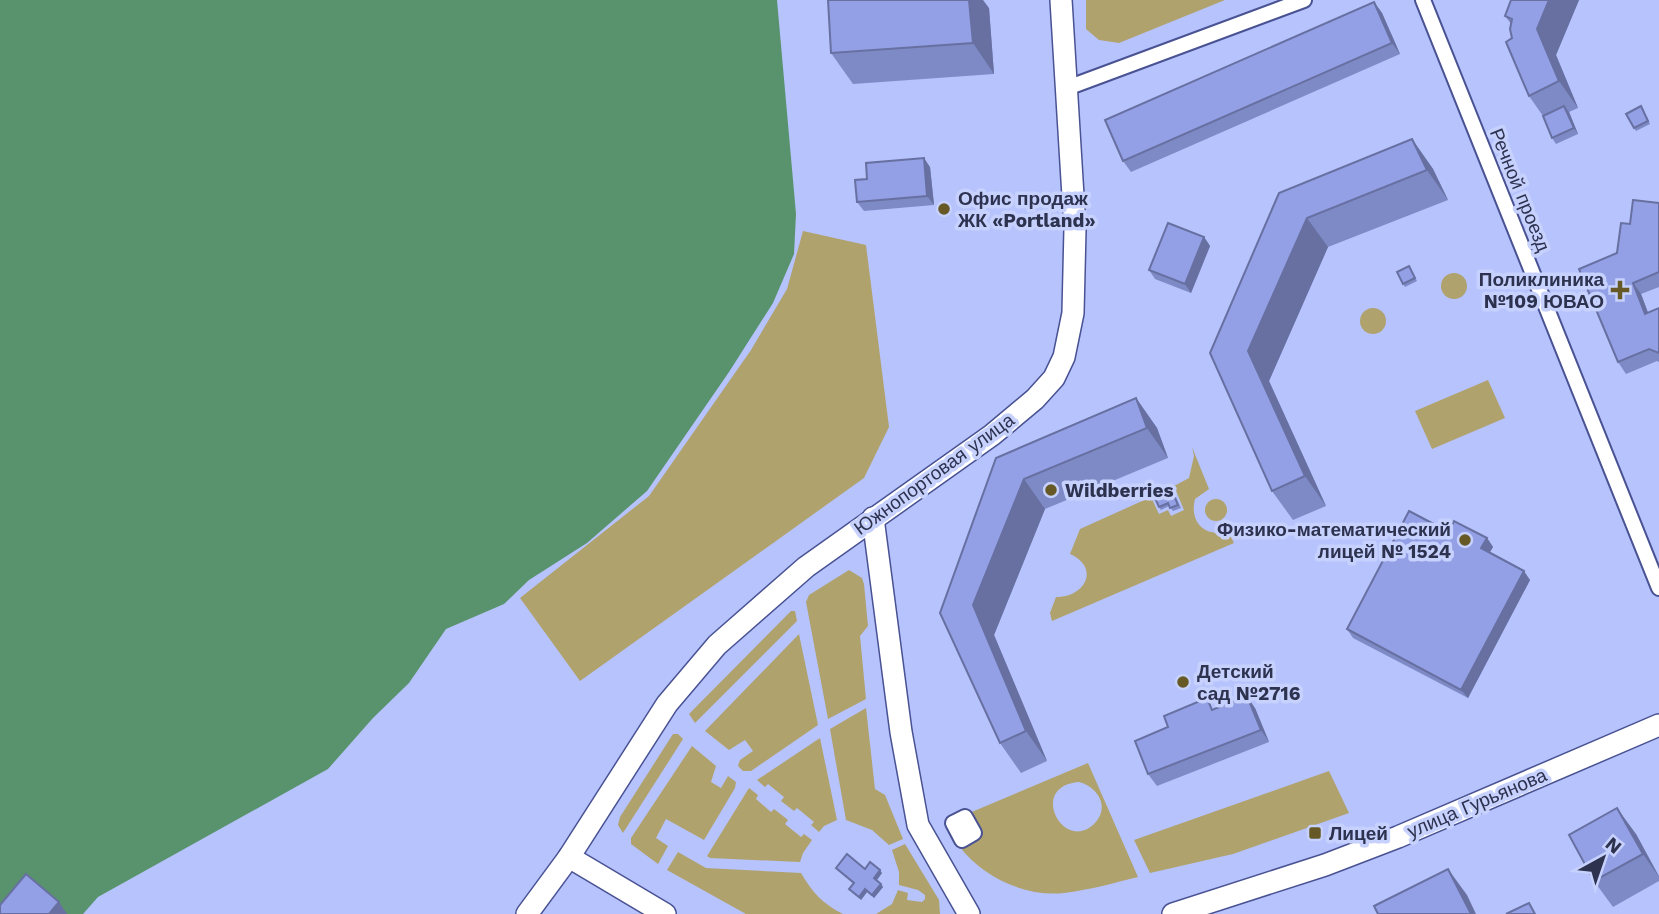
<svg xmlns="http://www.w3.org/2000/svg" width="1659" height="914" font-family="'Work Sans',sans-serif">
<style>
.green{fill:#b0a26c;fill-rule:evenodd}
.water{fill:#59936e}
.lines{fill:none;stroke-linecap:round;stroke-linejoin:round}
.street-casing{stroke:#495292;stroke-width:18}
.secondary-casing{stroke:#495292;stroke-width:24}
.street{stroke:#fff;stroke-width:14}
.secondary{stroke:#fff;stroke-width:21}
.wall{fill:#7e8ac6}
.shaded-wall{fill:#6770a1}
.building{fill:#93a0e6;stroke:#6770a1;stroke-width:2}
.poi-dot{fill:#665926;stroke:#c7d1fd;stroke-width:2.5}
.labels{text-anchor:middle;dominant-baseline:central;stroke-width:7;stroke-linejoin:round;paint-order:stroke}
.street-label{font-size:19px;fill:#2d324f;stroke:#c7d1fd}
.poi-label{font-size:19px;font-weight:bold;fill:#2d324f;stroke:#c7d1fd;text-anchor:start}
</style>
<rect width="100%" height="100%" fill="#b7c3fd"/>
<g class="green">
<path d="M1086 0H1225L1119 43 1099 40 1086 29Z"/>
<path d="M803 231 866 245 889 427 864 478 580 681 520 598 649 496 751 350 787 289Z"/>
<circle cx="1454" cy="286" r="13"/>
<circle cx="1373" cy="321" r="13"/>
<path d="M1488 380 1505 418 1432 449 1415 411Z"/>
<path d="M1192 447 1209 489 1195 499C1189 522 1205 538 1228 531L1234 543 1052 621 1050 613 1056 597C1086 597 1100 567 1070 554L1080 529 1151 497 1159 514 1168 510 1171 516 1184 510 1174 486 1189 478 1194 456Z"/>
<circle cx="1216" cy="510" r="11"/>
<path d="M849 570 862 578 864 584 868 626 860 636 866 699 828 719 806 602 809 595Z"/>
<path d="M791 611H795L797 621 695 723 689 714Z"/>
<path d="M799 634 818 725 751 771H743L738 766 740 760 753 751 745 740 729 750 705 731Z"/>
<path d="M866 708 875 789 885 795 903 839 889 845 872 830 846 820 830 729Z"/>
<path d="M673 734H678L683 739 623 833 618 825 620 817Z"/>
<path d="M820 738 837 820 824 826 819 832 811 825 814 822 797 808 794 811 781 801 784 797 768 784 765 787 757 780Z"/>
<path d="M692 746 716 766 711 782 721 788 728 776 736 782 735 788 704 840 666 819 656 838 668 846 658 864 631 844V838Z"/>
<path d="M1088 763 1138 877C1114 883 1089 890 1064 893 1024 897 983 877 959 846 954 839 951 830 948 822ZM1079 782C1098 787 1110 807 1095 823 1064 855 1027 786 1079 782Z"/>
<path d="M1329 771 1349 813 1233 854 1150 873 1134 840Z"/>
<path d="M749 788 758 795 756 799 771 812 774 809 788 820 785 824 801 837 804 834 812 840 803 853 800 862 710 858 707 856Z"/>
<path d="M905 844 939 900 940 914H876L892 904 898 890 908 893 907 900 922 902 925 899V895L918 890 899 885V872L892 850Z"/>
<path d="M678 852 706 868 801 873C812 892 823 904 843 914H746L667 870Z"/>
</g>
<path class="water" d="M0 0H777L796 214 794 254 773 303 729 372 647 491 587 543 529 580 504 604 446 629 409 683 373 718 328 769 98 897 83 914H0Z"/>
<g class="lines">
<g class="street-casing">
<g id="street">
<path d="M1423 0 1659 588"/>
<path d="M1067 88 1304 0"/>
<path d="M965 817 974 833 962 840 953 823Z"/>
</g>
</g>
<g class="secondary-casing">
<g id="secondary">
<path d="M873 518 901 732 918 825 969 914"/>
<path d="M569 857 665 914"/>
<path d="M527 914 569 857 667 704 717 645 806 567 992 435 1035 399 1054 378 1064 357 1073 313 1075 229 1061 0"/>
<path d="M1173 914 1325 865 1398 837 1659 725"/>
</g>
</g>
<use href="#street" class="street"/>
<use href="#secondary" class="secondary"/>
</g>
<g class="wall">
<path d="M1511 0H1579L1556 55 1578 108 1569 112 1578 134 1556 144 1552 138 1543 116 1529 96 1512 38 1511 24 1505 16Z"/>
<path d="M1374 2 1382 13 1400 54 1131 172 1123 161Z"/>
<path d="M989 8 994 74 853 84 831 53Z"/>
<path d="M1643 109 1650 124 1636 131 1634 128Z"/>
<path d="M1412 139 1433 169 1448 200 1328 247 1269 381 1326 506 1293 520 1272 491 1210 353 1279 193Z"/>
<path d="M930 167 934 205 864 211 857 202Z"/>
<path d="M1659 203V287L1641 294 1648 313 1659 308V362L1657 361 1626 374 1618 362 1630 224Z"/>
<path d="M1204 237 1210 246 1191 293 1155 279 1149 270Z"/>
<path d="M1409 266 1417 281 1405 287 1403 284Z"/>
<path d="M1136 398 1157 428 1168 458 1045 509 994 635 1047 761 1021 773 1000 743 940 613 996 458Z"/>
<path d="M1171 488 1181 508 1173 511 1169 506 1161 510 1159 507Z"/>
<path d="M1449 532 1487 538 1493 547 1489 553 1530 580 1468 698 1353 638 1347 629Z"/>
<path d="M1255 708 1269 742 1157 786 1148 774 1215 709Z"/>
<path d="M1636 834 1659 876V881L1613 907 1594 881Z"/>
<path d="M836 868 882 873 877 880 883 887 874 898 867 892 861 900 849 889 853 883Z"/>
</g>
<g class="shaded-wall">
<path d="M969 0H983L989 8 994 74 973 43Z"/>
<path d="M1549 0H1579L1556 55 1578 108 1559 81 1537 29Z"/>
<path d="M1374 2 1382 13 1400 54 1392 43Z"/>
<path d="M1564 106 1569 112 1578 134 1574 128Z"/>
<path d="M1412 139 1433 169 1448 200 1427 170Z"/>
<path d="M924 158 930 167 934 205 927 196Z"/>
<path d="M1307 218 1328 247 1269 381 1326 506 1305 476 1248 351Z"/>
<path d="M1204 237 1210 246 1191 293 1185 284Z"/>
<path d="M1633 283 1641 294 1653 326 1645 314Z"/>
<path d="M1136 398 1157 428 1168 458 1147 428Z"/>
<path d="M1024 479 1045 509 994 635 1047 761 1026 731 973 605Z"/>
<path d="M1487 538 1493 547 1487 557 1481 548Z"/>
<path d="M1524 571 1530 580 1468 698 1461 690Z"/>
<path d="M1247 696 1255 708 1269 742 1261 730Z"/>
<path d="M1617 808 1636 834 1659 877 1643 854Z"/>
<path d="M1448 869 1467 895 1476 914H1471Z"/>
<path d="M880 870 882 873 876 881 874 878Z"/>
<path d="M881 884 883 887 874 898 872 895Z"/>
<path d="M865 889 867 892 861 900 859 897Z"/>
<path d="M59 902 67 914H49Z"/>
</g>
<g class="building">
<path d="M828 0H969L973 43 831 53Z"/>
<path d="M1511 0H1549L1537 29 1559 81 1529 96 1506 42 1512 38 1510 29 1512 19 1505 16Z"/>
<path d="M1374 2 1392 43 1123 161 1105 120Z"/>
<path d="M1564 106 1574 128 1552 138 1543 116Z"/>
<path d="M1641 106 1648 121 1634 128 1626 114Z"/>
<path d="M1412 139 1427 170 1307 218 1248 351 1305 476 1272 491 1210 353 1279 193Z"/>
<path d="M924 158 927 196 857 202 855 180 867 179 866 163Z"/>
<path d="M1633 200 1659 203V272L1633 283 1645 314 1659 308V353L1649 349 1618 362 1579 269 1617 253 1621 223 1630 224Z"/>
<path d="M1168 223 1204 237 1185 284 1149 270Z"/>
<path d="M1409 266 1415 278 1403 284 1397 272Z"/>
<path d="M1136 398 1147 428 1024 479 973 605 1026 731 1000 743 940 613 996 458Z"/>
<path d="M1171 488 1178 505 1170 508 1168 503 1159 507 1154 496Z"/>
<path d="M1409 511 1449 532 1454 521 1487 538 1481 548 1524 571 1461 690 1347 629Z"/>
<path d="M1247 696 1261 730 1148 774 1135 741 1168 727 1164 716 1207 698 1212 710Z"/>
<path d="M1617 808 1643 854 1594 881 1569 835Z"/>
<path d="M847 854 865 869 870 862 880 870 874 878 881 884 872 895 865 889 859 897 849 889 854 883 836 868Z"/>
<path d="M1448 869 1471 914H1378L1374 906Z"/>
<path d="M26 874 59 902 49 914H0V905Z"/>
<path d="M1529 903 1535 914H1506Z"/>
</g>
<g class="poi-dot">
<circle cx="944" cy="209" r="7"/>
<path d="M1616.5 279.5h7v7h7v7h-7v7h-7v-7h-7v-7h7z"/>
<circle cx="1051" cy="490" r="7"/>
<circle cx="1465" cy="540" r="7"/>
<circle cx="1183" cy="682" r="7"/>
<rect x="1308" y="826" width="14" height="14" rx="3.5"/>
</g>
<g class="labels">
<g class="street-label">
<text transform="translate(1520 190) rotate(68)">Речной проезд</text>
<text transform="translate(934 474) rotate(-36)">Южнопортовая улица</text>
<text transform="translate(1477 803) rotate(-23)">улица Гурьянова</text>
</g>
<g class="poi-label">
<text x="958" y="198">Офис продаж<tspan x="958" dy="22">ЖК «Portland»</tspan></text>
<text x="1604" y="279" text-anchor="end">Поликлиника<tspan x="1604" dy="22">№109 ЮВАО</tspan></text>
<text x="1065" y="490">Wildberries</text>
<text x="1451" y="529" text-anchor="end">Физико-математический<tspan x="1451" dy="22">лицей № 1524</tspan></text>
<text x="1197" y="671">Детский<tspan x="1197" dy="22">сад №2716</tspan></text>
<text x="1329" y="833">Лицей</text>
</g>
</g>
<g transform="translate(1603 858) rotate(40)" stroke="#c7d1fd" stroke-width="5" paint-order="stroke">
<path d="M0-5L12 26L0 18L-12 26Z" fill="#2d324f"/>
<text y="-10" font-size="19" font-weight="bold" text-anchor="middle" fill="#2d324f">N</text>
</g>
</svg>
